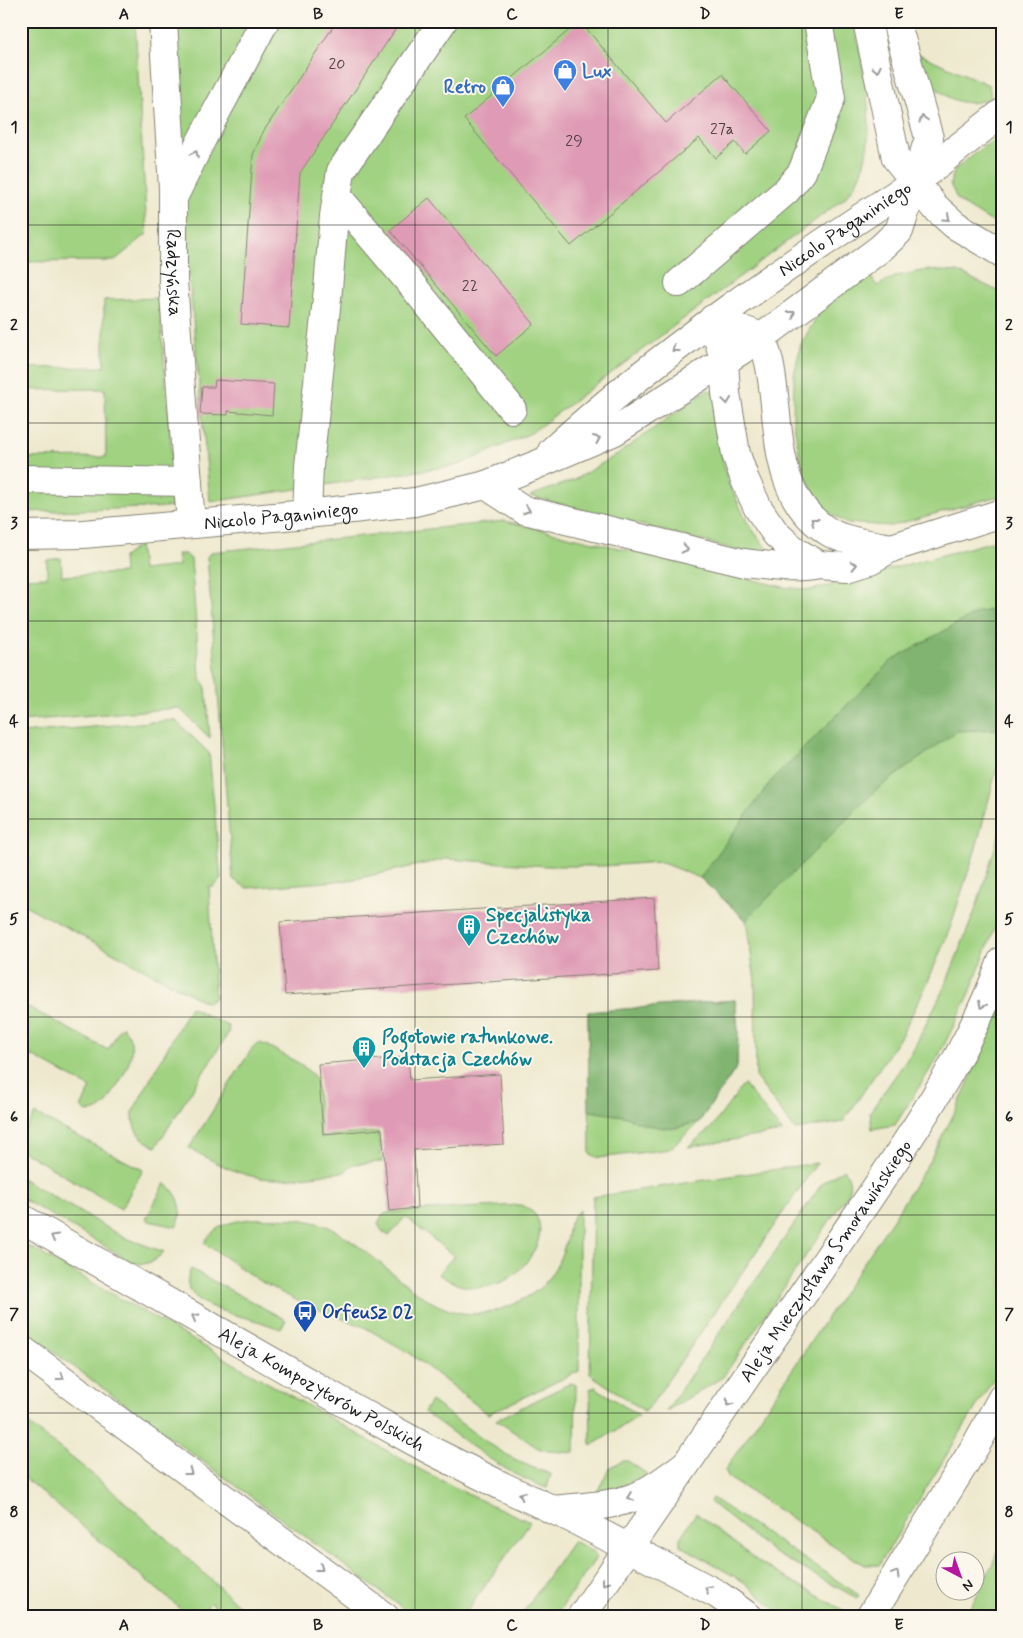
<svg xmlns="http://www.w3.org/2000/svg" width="1023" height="1638" font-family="Mynerve,sans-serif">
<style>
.green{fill:#a0d281;stroke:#5e774e}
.forest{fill:#80b46f;stroke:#4e6846}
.building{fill:#df9bb5}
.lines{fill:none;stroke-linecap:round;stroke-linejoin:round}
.minor-casing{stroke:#858275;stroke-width:30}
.major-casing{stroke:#858275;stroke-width:30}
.minor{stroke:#fff;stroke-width:28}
.major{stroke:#fff;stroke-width:28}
.oneway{stroke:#999}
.grid{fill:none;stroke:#1c1c1c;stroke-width:1;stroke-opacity:0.55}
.labels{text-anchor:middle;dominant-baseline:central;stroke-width:4;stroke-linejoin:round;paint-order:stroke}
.number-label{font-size:16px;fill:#4d3c42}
.shop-label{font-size:19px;font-weight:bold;fill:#366cbe;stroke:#fbf7ec;text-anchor:start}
.street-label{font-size:19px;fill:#1c1c1c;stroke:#fbf7ec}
.culture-label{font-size:19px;font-weight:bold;fill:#0d838f;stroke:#fbf7ec;text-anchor:start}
.transit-label{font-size:19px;font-weight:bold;fill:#164399;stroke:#fbf7ec;text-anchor:start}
.neatline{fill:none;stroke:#1c1c1c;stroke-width:2}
.grid-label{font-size:16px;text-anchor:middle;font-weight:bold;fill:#1c1c1c}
</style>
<rect width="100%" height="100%" fill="#fbf7ec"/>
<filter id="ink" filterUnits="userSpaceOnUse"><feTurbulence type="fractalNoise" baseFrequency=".02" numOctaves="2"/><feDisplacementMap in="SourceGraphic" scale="10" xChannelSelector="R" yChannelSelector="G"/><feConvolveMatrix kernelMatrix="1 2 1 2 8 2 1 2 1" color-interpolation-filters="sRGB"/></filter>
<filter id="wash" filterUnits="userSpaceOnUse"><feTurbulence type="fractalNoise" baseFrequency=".0096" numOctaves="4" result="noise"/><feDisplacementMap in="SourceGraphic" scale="20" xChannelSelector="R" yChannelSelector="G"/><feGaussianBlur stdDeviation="1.12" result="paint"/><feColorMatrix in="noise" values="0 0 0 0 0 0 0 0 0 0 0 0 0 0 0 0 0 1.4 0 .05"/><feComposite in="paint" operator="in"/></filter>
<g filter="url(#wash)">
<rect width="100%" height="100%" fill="#eee9ce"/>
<g class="green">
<path d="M21 21H135L147 234 114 261 21 262Z"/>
<path d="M172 21H854C862 71 882 135 856 183 853 188 849 193 845 198L531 433 459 465 210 502 184 221Z"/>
<path d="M919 54 989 85 991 98C971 106 956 104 940 91 934 87 927 80 924 74 921 68 920 61 919 54Z"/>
<path d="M998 136 1002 153V228L958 201 950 184 955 169Z"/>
<path d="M926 270 958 272 1002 293V495L891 526 846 523 823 509 803 472 793 420 794 375 801 344 819 313 839 295 869 274 877 286 897 276Z"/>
<path d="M159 298 176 507 21 512V458L106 457 105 389 21 390V368L104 367V300Z"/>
<path d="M707 390 712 391 717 399V435L727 479 747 522 775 560 530 496 574 480 618 454Z"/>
<path d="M505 521 783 587 812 590 1002 539V749L976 848 950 928 927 984 901 1036 843 1122 795 1130 756 1078 755 981 746 920 700 878 660 862 603 866H547L446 859 351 880 247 888 233 879 207 557 211 552Z"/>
<path d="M139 545 142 570 179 566 177 554H185L191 559 200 676 206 688 210 738 179 708 21 721V578L47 577V560L61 558 62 576 124 573 123 557Z"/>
<path d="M175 720 209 753 221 879 214 887H209L215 998 210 1001 205 1002 21 903V733Z"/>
<path d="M1002 826V909L969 995 938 1057 895 1125 872 1129 870 1112 912 1052 945 986 975 911Z"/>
<path d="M735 1000 738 1030 737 1067 699 1122 670 1149 599 1158 590 1154 588 1012Z"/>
<path d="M21 1003 108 1050 120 1028 123 1027C145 1050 119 1081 107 1103 100 1110 88 1117 81 1107L91 1088 21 1050Z"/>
<path d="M190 1007 228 1026 229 1032 156 1147C139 1138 132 1131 133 1111Z"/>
<path d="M1002 1008V1365L879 1565H864L729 1478 725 1470 893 1219 930 1160 957 1108Z"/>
<path d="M259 1043 266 1045 302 1065 316 1078 321 1136 379 1132 382 1162 353 1164 345 1172C321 1174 296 1179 272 1179 242 1178 214 1162 189 1148L253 1047Z"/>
<path d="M744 1084 782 1132 688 1147 711 1128Z"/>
<path d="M35 1114 143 1170 121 1209 21 1150V1130L24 1131Z"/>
<path d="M817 1163 651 1405 644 1411 590 1374 593 1197Z"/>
<path d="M844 1169C850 1179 851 1183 848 1194L723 1377 666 1411 823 1182Z"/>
<path d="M21 1178 123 1237 164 1252C155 1261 147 1266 134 1263L21 1198Z"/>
<path d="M165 1183C179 1194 186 1211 176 1227L149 1221 146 1219Z"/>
<path d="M521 1205C526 1208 533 1211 536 1216 549 1237 526 1268 508 1279 496 1286 477 1290 463 1286 454 1284 446 1279 438 1274L454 1256 405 1217 389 1236 382 1231 378 1224 382 1215 391 1212Z"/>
<path d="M579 1210V1371L488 1414 408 1352 364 1327 302 1303 278 1291 258 1280 204 1243C215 1224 233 1221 253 1219 275 1218 299 1217 321 1224 334 1228 345 1237 357 1245 417 1289 452 1344 532 1294 549 1284 561 1260 566 1241 569 1227 568 1222 579 1210Z"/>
<path d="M21 1242 419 1469 476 1498 530 1522 463 1617H415L21 1328Z"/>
<path d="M191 1269 286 1320 281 1329C272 1326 264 1323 254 1320 233 1314 173 1303 191 1269Z"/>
<path d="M571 1383 576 1385 575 1453 549 1451 538 1448 496 1420Z"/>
<path d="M595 1387 639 1416 591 1446 590 1389Z"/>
<path d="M431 1401C469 1428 505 1461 551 1474L547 1488C501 1472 463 1439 424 1412Z"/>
<path d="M21 1419C103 1478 177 1548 251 1617H227L211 1603C204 1609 198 1619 188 1615L21 1475Z"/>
<path d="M623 1461H628L647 1474 623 1486 597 1492 610 1467Z"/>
<path d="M712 1498 859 1595 857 1598 774 1553 710 1502Z"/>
<path d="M696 1513 760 1563 848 1613 846 1617H785L744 1582 680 1545V1538Z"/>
<path d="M573 1541 595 1553 596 1558 555 1617H520Z"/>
<path d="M1002 1545V1617H966Z"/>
</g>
<g class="forest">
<path d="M1002 609V729L957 731 876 790 746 920 700 878 772 780 892 660 978 612Z"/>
<path d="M735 1000 738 1030 737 1067 699 1122 671 1129 646 1125 623 1116 589 1111 588 1012Z"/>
</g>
<g id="blocks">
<g class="building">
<path d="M337 21H401L300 173 289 328 241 324 253 155 263 132Z"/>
<path d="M580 21 666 123 722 74 771 131 745 154 735 142 716 158 699 138 571 246 464 119Z"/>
<path d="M429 198 534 324 496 356 390 230Z"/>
<path d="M215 380 274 384 272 415 228 411V415L200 414 202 387H214Z"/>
<path d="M654 898 658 971 285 995 280 922Z"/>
<path d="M408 1057 410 1080 500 1074 504 1144 414 1150 417 1208 389 1211 382 1129 323 1134 318 1064Z"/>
</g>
</g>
</g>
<g filter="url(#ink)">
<use href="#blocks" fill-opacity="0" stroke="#858275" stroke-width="1"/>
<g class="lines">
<g class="minor-casing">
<g id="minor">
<path id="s1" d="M163 21 173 188V281L191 524"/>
<path d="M867 21 896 158 915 182"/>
<path d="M174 196 202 139 265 21"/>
<path d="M337 196 412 285 512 409"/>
<path d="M679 283 786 191 802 172 831 98 818 21"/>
<path d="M713 319 724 360 726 393 736 454 745 480 758 508 776 534 795 551 819 565 847 567 870 560 891 548 1002 513"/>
<path d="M713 319 762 337C764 345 767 354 769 362 782 421 769 495 829 532 843 541 874 545 891 548"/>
<path id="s2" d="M552 451C664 349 789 264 915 182"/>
<path d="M21 479 188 482"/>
<path d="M486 485 524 510 744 563C769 566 794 570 819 565"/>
<path d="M307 514 309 466 328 289 334 216 341 171 443 21"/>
<path id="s3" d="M21 535 83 534 307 514 415 502 486 485 536 465 613 432 762 337 881 248 899 231 929 138 896 21"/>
<path id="s4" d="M21 1218 355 1409 430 1450 502 1486 573 1519 681 1575 717 1594 749 1617"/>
<path d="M21 1349 385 1617"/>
<path d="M552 1510C577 1507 605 1507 629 1499 648 1493 670 1476 686 1464"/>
</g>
</g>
<g class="major-casing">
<g id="major">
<path d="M1002 113 915 182 935 207 955 225 1002 253"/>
<path id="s5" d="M581 1617C663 1497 746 1378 828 1258 892 1164 962 1069 1002 961"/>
<path d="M870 1617 976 1445 1002 1398"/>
</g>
</g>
<use href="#minor" class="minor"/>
<use href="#major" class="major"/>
</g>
<defs><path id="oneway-chevron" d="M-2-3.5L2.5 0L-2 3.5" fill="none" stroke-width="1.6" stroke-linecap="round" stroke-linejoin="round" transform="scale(1.25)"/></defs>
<g class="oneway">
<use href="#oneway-chevron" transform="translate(877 69) rotate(78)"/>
<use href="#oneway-chevron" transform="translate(923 119) rotate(-106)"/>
<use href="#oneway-chevron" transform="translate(195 154) rotate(-64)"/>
<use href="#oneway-chevron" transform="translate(947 218) rotate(42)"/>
<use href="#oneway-chevron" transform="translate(792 314) rotate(-37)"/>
<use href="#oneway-chevron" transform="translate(675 349) rotate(142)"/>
<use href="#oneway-chevron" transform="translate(727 401) rotate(82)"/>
<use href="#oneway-chevron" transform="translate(597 439) rotate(-24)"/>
<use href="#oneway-chevron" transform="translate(527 510) rotate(20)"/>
<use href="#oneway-chevron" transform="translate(814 521) rotate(-142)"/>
<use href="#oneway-chevron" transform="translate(685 549) rotate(14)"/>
<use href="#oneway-chevron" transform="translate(854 565) rotate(-13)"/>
<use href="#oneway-chevron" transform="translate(982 1005) rotate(115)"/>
<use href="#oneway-chevron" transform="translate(54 1237) rotate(-150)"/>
<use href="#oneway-chevron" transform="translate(195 1317) rotate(-150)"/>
<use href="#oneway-chevron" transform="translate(61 1377) rotate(36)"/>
<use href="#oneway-chevron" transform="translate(729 1403) rotate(125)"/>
<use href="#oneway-chevron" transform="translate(189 1472) rotate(37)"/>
<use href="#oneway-chevron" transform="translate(522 1495) rotate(-155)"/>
<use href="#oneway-chevron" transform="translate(630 1497) rotate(159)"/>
<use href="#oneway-chevron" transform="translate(320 1568) rotate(37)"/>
<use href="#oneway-chevron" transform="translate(896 1574) rotate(-59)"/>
<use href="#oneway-chevron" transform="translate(605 1582) rotate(125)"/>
<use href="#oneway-chevron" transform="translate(708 1589) rotate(-152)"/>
</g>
</g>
<path class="grid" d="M221 21V1617M415 21V1617M608 21V1617M802 21V1617M21 225H1002M21 423H1002M21 621H1002M21 819H1002M21 1017H1002M21 1215H1002M21 1413H1002"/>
<defs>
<g id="shop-pin" transform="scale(1.25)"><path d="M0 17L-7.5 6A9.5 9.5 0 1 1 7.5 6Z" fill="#3f7fe0" stroke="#fbf7ec"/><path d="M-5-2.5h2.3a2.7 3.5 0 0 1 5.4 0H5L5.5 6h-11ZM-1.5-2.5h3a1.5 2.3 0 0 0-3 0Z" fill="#fff"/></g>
<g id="building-pin" transform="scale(1.25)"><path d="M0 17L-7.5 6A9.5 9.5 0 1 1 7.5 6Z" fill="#0f9aa8" stroke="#fbf7ec"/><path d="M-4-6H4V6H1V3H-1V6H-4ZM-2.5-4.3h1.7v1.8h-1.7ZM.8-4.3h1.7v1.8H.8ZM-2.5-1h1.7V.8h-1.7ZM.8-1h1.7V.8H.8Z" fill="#fff"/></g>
<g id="bus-pin" transform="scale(1.25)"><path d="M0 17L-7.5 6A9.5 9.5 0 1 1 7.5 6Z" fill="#1a4fb4" stroke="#fbf7ec"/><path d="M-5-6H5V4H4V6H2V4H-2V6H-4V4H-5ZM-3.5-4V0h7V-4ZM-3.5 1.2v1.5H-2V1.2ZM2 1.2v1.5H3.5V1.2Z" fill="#fff"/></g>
</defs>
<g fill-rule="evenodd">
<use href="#shop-pin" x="565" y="71"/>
<use href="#shop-pin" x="503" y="87"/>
<use href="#building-pin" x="469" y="926"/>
<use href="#building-pin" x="364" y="1048"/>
<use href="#bus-pin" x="305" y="1312"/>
</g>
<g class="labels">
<g class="number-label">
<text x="337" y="64">20</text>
<text x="722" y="129">27a</text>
<text x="574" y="141">29</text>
<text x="470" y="286">22</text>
</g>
<g class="shop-label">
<text x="582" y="71">Lux</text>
<text x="486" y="87" text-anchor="end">Retro</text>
</g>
<g class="street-label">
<text stroke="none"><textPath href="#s2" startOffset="368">Niccolo Paganiniego</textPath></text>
<text stroke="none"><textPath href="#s1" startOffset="252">Radzyńska</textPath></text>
<text stroke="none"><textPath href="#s3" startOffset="261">Niccolo Paganiniego</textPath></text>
<text stroke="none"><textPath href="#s5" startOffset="432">Aleja Mieczysława Smorawińskiego</textPath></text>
<text stroke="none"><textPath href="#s4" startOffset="346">Aleja Kompozytorów Polskich</textPath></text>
</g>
<g class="culture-label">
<text x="486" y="915">Specjalistyka<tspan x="486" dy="22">Czechów</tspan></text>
<text x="382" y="1037">Pogotowie ratunkowe.<tspan x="382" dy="22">Podstacja Czechów</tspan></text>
</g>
<g class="transit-label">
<text x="322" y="1312">Orfeusz 02</text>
</g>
</g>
<rect width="1023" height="1638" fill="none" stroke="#fbf7ec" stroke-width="55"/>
<g transform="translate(960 1576) rotate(139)"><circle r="24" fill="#fbf7ec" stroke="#a29f99"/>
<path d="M0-4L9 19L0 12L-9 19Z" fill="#b5179e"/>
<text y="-8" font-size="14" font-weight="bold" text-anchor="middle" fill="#1c1c1c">N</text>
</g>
<rect x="28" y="28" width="968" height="1582" class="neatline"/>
<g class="grid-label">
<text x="124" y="19">A</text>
<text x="318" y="19">B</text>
<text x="512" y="19">C</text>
<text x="705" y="19">D</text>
<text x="899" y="19">E</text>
<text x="14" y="132">1</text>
<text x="1009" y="132">1</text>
<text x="14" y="330">2</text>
<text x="1009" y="330">2</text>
<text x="14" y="528">3</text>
<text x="1009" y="528">3</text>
<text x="14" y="726">4</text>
<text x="1009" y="726">4</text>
<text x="14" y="924">5</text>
<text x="1009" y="924">5</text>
<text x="14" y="1122">6</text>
<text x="1009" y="1122">6</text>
<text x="14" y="1319">7</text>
<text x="1009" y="1319">7</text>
<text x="14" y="1517">8</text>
<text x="1009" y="1517">8</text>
<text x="124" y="1630">A</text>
<text x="318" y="1630">B</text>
<text x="512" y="1630">C</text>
<text x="705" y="1630">D</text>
<text x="899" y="1630">E</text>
</g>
</svg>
